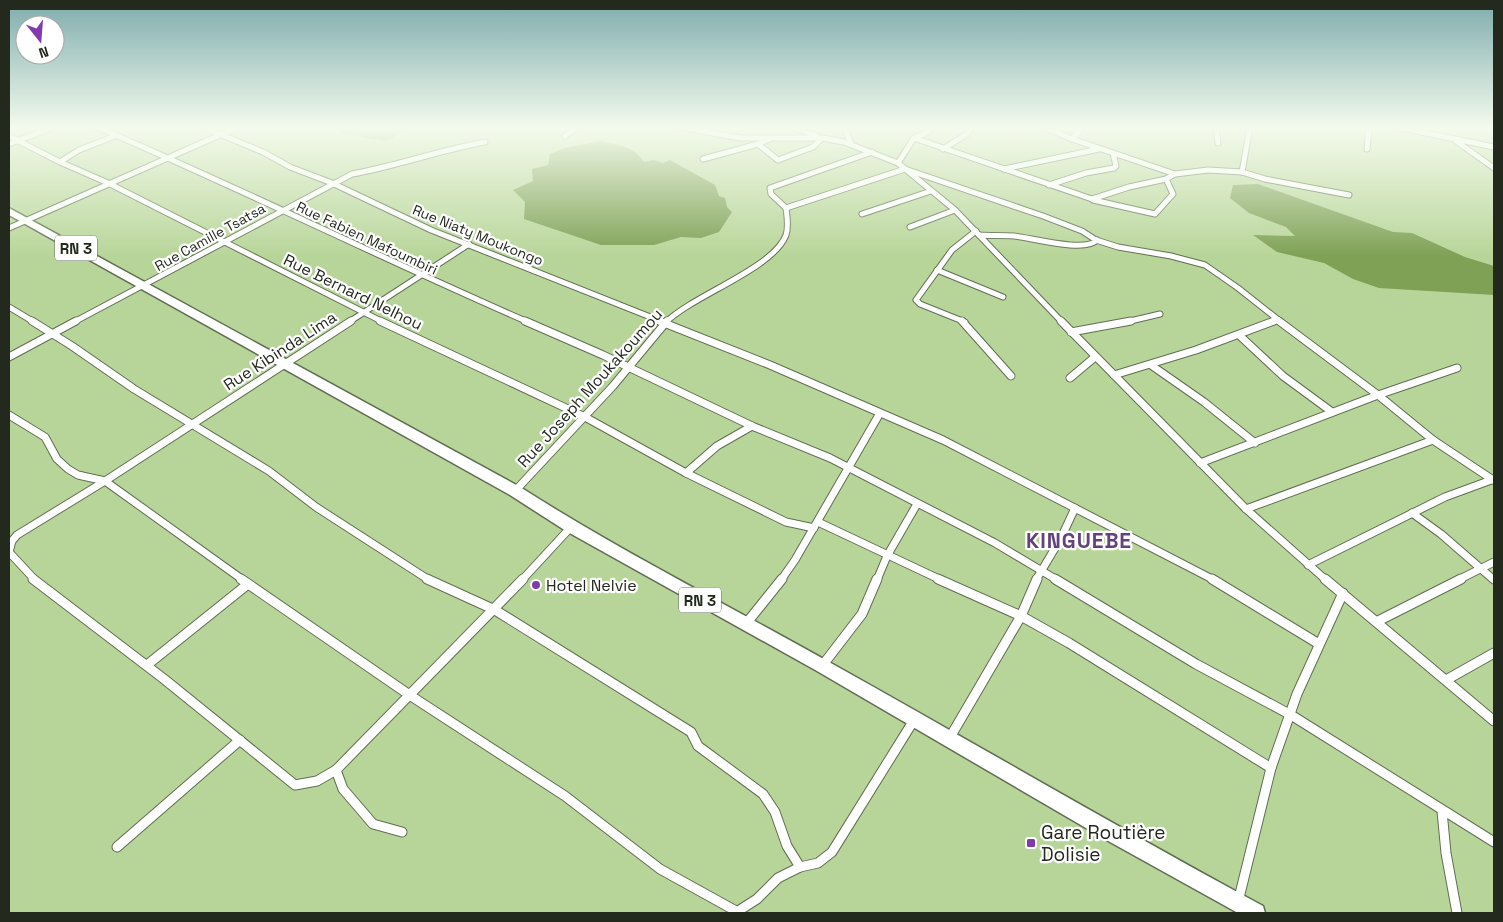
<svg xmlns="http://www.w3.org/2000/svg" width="1503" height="922" font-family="'Space Grotesk',sans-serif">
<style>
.green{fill:#b8d599}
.water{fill:#7ea155}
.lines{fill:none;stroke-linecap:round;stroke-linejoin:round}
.street-far2-casing{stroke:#606e53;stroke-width:7}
.street-far1-casing{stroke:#606e53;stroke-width:9}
.street-casing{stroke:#606e53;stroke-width:11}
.highway-casing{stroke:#606e53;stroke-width:3}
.street-far2{stroke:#fff;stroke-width:5}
.street-far1{stroke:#fff;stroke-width:7}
.street{stroke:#fff;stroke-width:9}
.highway{fill:#fff;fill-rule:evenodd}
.poi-dot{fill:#803aad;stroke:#fff;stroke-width:2}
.labels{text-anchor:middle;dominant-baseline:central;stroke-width:4.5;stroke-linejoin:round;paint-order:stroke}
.far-street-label{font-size:14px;fill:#23291d;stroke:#fff}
.shield{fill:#fff;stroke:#656961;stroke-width:1}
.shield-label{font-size:15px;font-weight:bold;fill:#23291d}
.street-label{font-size:16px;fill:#23291d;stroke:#fff}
.poi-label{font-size:16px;fill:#23291d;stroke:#fff;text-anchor:start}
.near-poi-label{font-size:19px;fill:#23291d;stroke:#fff;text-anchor:start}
.district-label{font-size:21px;font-weight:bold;letter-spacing:1px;fill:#64427d;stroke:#fff}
</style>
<rect width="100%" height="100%" fill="#e6f6d7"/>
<rect class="green" x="9" y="127" width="1485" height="786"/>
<g class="water">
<path d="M334 127H412L386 141 343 134Z"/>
<path d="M600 141C618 145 634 146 644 162L654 160 663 163 670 160 715 185 719 196 725 198 727 207 732 212 719 232 701 238 681 237 654 245H601L524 219 525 202 513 190 533 181 532 169 548 165 550 154 565 148Z"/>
<path d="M1258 184 1393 232 1412 233 1465 257 1494 266V295L1379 288 1353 279 1324 263 1277 252 1253 235 1295 236 1286 227 1249 213 1230 198 1233 185Z"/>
</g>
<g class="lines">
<g class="street-far2-casing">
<g id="street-far2">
<path d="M97 127C242 189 383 259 528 322"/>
<path d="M203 127 263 152 290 167 332 183 431 230 663 322"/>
<path d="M680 127 740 138H769"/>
<path d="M793 127 817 136"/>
<path d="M844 127 851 144"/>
<path d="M931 127 928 132 914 138 898 163 955 210 1062 322"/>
<path d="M1044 127 1072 139 1175 174"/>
<path d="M1216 127 1218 143"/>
<path d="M1397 127 1494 147"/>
<path d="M9 136 60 162 108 183 383 322"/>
<path d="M565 136 578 127"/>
<path d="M914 138 1092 199 1129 187 1166 179 1175 174 1208 170 1242 172 1265 179 1349 195"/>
<path d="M1072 139 1083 127"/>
<path d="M1456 141 1494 168"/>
<path d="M9 144 54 127"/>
<path d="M758 144 778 160 813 147 822 138 844 142 898 163"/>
<path d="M943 149 967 134 972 127"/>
<path d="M1367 149 1369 127"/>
<path d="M703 159 758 144 771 138H822"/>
<path d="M60 162 79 150 115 136"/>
<path d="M1004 169 1099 149"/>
<path d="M1242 172 1250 127"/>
<path d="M1049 185 1086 173 1114 168 1116 166 1113 153"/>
<path d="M1093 200 1155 214 1173 194 1166 179"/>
<path d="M786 208 905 169 1043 216 1082 231 1096 240 1118 247 1171 256 1205 265 1238 288 1281 322"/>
<path d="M786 208 771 194 770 188 872 152"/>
<path d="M862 214 931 191"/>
<path d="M910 227 955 210"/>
<path d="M9 228 238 127"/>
<path d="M979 235C991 236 1003 235 1014 236 1032 238 1086 253 1097 240"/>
<path d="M937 270 1003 297"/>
<path d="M9 307 34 322"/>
<path d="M74 322 352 174C397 166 440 150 485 142"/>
<path d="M349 322 469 244"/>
<path d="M666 322C694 295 774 268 786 235 789 226 787 217 786 208"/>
<path d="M965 322 920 304 916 300 952 250 976 231"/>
<path d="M1126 322 1160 314"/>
<path d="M1270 322 1276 320"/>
</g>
</g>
<g class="street-far1-casing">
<g id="street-far1">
<path d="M32 321 72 346 134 389 269 471 316 507 429 580"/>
<path d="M380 321 585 417 686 473 786 522 814 528"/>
<path d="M525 321 603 355 752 426 830 458 995 543 1057 580"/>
<path d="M659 321 770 365 943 440 1214 580"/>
<path d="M962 321 1011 376"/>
<path d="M1061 321 1246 509 1326 580"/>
<path d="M1279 321 1378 395 1433 440 1493 480"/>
<path d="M1071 332 1131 321"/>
<path d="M1239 335 1283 376 1332 412"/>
<path d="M9 357 76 321"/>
<path d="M1151 365 1204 402 1255 443"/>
<path d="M1114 375 1196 350 1274 321"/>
<path d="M1070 378 1095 357"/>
<path d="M9 415 45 437 57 459 68 469 78 475 105 481 243 580"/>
<path d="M1200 463 1378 395 1457 368"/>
<path d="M686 473 717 446 752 426"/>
<path d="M515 491 613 386 667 321"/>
<path d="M1246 509 1433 440"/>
<path d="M1412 513 1441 534 1494 580"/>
<path d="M818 522 941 580"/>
<path d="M1308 565 1445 497 1494 479"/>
<path d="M35 580 9 552 12 541 17 535 105 481 351 321"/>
<path d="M522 580 571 527"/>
<path d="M781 580 795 560 880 413"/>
<path d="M877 580 887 556 917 504"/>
<path d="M1036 580 1061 538 1075 508"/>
<path d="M1458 580 1494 562"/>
</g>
</g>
<g class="street-casing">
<g id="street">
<path d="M33 579 164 679 295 785 317 781 336 770 523 579"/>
<path d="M241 579 411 696 565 796 660 869 736 911"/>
<path d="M427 579 495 610 691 732 698 746 763 794 775 812 787 846 800 867 778 878 757 899 735 913"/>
<path d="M938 579 1021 616 1069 643 1271 768"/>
<path d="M1055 579 1196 664 1291 715 1494 842"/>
<path d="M1212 579 1319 644"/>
<path d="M1325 579 1494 721"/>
<path d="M1378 621 1461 579"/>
<path d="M745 625 782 579"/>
<path d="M147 665 248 584"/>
<path d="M822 666 862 614 877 579"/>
<path d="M1446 680 1494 653"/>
<path d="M949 739 1021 616 1037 579"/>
<path d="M336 770 343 789 373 824 402 832"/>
<path d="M1442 811 1446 853 1457 913"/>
<path d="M117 847 240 740"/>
<path d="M800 867 818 863 832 852 914 720"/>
<path d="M1238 902 1271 768 1297 694 1343 593"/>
</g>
</g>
<g class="highway-casing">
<path id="highway" d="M9 208 520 487C620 551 726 604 829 662 974 743 1117 827 1263 906L1265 913H1238L1110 842 817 671 566 531 510 495 9 215Z"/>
</g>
<use href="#street-far2" class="street-far2"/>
<use href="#street-far1" class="street-far1"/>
<use href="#street" class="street"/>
<use href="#highway" class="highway"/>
</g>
<linearGradient id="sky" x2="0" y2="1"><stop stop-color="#7dacad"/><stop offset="0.5" stop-color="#f4fbed"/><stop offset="1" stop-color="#f4fbed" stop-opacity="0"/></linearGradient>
<rect width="1503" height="256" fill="url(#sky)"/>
<g class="poi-dot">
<circle cx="536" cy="585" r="5"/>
<rect x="1026" y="838" width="10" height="10" rx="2.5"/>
</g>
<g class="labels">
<g class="far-street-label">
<text transform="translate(478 235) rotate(22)">Rue Niaty Moukongo</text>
<text transform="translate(210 237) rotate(-29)">Rue Camille Tsatsa</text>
<text transform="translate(367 238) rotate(25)">Rue Fabien Mafoumbiri</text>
</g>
<g class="shield">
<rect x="55" y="235.5" width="42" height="25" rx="4"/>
<rect x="679" y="587.5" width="42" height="25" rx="4"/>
</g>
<g class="shield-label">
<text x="76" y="248">RN 3</text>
<text x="700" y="600">RN 3</text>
</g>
<g class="street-label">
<text transform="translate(353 292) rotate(26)">Rue Bernard Nelhou</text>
<text transform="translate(280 351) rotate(-33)">Rue Kibinda Lima</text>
<text transform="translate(590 388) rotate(-48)">Rue Joseph Moukakoumou</text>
</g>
<g class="poi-label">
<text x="546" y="585">Hotel Nelvie</text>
</g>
<g class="near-poi-label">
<text x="1041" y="832">Gare Routière<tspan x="1041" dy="22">Dolisie</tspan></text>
</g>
<g class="district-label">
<text x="1079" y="540">KINGUEBE</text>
</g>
</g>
<rect width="1503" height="922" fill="none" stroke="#23291d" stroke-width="20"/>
<g transform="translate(40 40) rotate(163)"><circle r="24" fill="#ffffff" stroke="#a7a9a5"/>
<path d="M0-4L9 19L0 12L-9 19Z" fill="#803aad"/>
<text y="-8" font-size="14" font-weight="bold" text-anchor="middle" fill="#23291d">N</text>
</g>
</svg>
